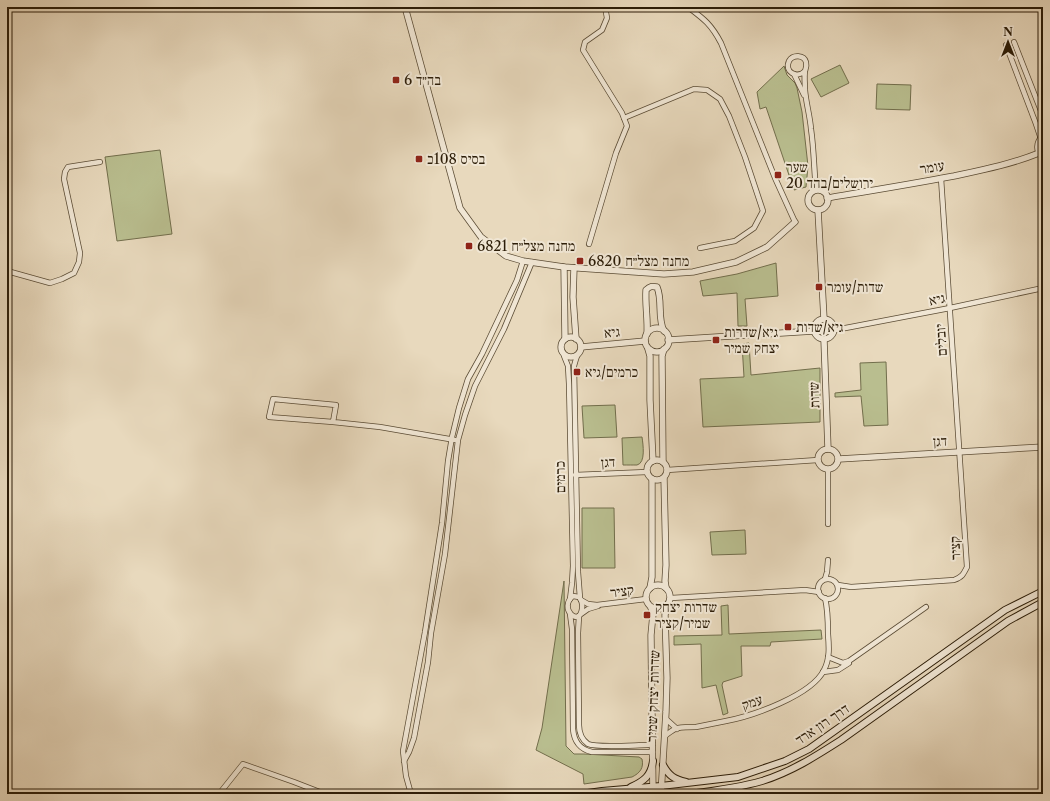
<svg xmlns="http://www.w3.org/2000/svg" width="1050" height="801" font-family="'Libre Caslon Text','Frank Ruhl Libre',serif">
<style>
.green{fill:#b9be8f;stroke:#726e4c}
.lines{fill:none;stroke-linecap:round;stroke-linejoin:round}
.minor-casing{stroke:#5b4c35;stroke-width:6}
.tertiary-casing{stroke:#5b4c35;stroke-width:7}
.secondary-casing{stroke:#2c1d08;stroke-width:8}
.minor{stroke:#f0e6d4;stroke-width:4.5}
.tertiary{stroke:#f0e6d4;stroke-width:5.5}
.secondary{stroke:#f0e6d4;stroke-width:6}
.poi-dot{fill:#8f2418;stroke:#f0e6d4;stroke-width:1.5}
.labels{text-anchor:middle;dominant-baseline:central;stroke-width:4;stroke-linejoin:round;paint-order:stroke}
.poi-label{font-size:14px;fill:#2c1d08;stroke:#f0e6d4;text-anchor:start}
.street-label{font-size:14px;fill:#2c1d08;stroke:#f0e6d4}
</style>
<rect width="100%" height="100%" fill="#e8d9bd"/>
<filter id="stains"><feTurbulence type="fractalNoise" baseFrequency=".005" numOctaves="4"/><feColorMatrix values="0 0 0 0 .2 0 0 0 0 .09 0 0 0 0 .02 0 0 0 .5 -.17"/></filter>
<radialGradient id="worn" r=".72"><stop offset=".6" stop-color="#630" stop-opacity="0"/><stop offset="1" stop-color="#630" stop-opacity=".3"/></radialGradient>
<g class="green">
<path d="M840 65 849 83 821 97 811 79Z"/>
<path d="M784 66 787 75 795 83 797 88 802 112 808 166 806 187 794 190 766 107 760 109 757 92Z"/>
<path d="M877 84 911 85 910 110 876 109Z"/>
<path d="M160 150 172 234 117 241 105 157Z"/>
<path d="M776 263 778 296 745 299 747 326H738L737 293 703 296 700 281 737 274Z"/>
<path d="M749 343 751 375 820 368V422L703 427 700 379 744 377 742 344Z"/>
<path d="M886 362 888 425 864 426 861 396 835 397V393L861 390 860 363Z"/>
<path d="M615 405 617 437 584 438 582 406Z"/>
<path d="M642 437C643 444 646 463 637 465 633 465 628 465 623 465L622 438Z"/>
<path d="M582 508H614L615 568H582Z"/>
<path d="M745 530 746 554 712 555 710 532Z"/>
<path d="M564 581 566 746 574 754H584L639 757 642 759C644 768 640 773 632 777L584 784 583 774 536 750 542 728Z"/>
<path d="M728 605 729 634 821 630 822 639 771 642 770 646H741L742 676 723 682 722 685 728 713 723 715 716 685 702 688 701 644 674 645V636L722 635 721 606Z"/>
</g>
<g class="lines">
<g class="minor-casing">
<g id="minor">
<path d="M688 7C704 19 711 24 721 43L775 178 795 222"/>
<path d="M1014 42 1043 116"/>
<path d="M1006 45 1036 124 1041 139"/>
<path d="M805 71C797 79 784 72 789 61 793 54 804 55 806 62 807 66 806 68 805 71 804 77 805 84 805 90 806 103 810 116 811 129 814 149 814 170 816 190"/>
<path d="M794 74 804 95"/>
<path d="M624 118 694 89 707 90 720 99 729 116 745 157 763 211 754 228 735 241 700 248"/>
<path d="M589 244 616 153 627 126 622 113 583 50 585 42 602 30 607 18 605 7"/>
<path d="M7 271 50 283 62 279 74 273 79 262 80 253 64 179 65 172 68 167 100 162"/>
<path d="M835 330 950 308 1043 288"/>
<path d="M564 356 568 366 569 384 573 566 572 583 570 599"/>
<path d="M577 356 576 359 574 366 578 572 580 598"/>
<path d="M333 422 336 405 273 399 269 417 333 422 380 427 455 440"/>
<path d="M667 470 818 460"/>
<path d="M828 470V524"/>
<path d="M575 475 647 472"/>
<circle cx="828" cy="589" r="10"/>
<path d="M825 579 827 572 828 560"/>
<path d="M838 585 851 587 954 580C962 577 963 575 967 567L941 178"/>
<path d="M573 596 579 597C582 601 583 604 582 609 579 628 558 608 573 596Z"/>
<path d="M671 598 805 590 819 592"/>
<path d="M581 600 588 604 597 605 646 599"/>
<path d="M570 614 572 629 573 729C574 741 579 749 592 752H653"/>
<path d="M581 614 588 609 598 606"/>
<path d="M579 616 578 633 579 725C579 733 581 739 588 744 597 748 636 745 647 745L653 744"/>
<path d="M828 657 843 663 849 661 926 607"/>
<path d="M823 672 838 670 849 663"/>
<path d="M666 719 677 729"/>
<path d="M665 736C669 733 673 729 678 728 684 727 690 727 696 727 706 725 716 723 726 721 753 716 812 695 824 670 830 659 829 646 828 634 828 622 828 610 825 598"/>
<path d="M404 761 409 752 414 738 428 662 431 633 445 554 458 440 465 415 475 386 504 329 532 262"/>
<path d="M219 794 243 764 294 782 325 794"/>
<path d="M411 794 406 776 403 751 425 632 442 523 448 461 452 437 459 408 468 379 482 354 517 280 523 261"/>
</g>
</g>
<g class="tertiary-casing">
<g id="tertiary">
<path d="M405 7 460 208 481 237 506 256 523 261 564 267 664 274 693 272 736 262 767 247 795 222"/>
<path d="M1043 136C1036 143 1036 151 1043 157"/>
<circle cx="818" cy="200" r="10"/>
<path d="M827 198C869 191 912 184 954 176 982 170 1012 164 1039 153"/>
<path d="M818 210 824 319"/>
<path d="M564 267 565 339"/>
<path d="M574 268 573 297 576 339"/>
<circle cx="824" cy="329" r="10"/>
<circle cx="657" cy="340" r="12"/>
<path d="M647 334C648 319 645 305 646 290 650 286 652 286 657 287 663 301 657 318 664 331"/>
<circle cx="571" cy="347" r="10"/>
<path d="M668 340 814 331"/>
<path d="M824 340 828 449"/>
<path d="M581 347 645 341"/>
<path d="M648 349 650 356V400L653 461"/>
<circle cx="828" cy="459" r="10"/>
<path d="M839 459 1043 447"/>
<circle cx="657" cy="470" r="10"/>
<path d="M663 462 662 356 664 349"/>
<path d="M664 478 666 565 665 581 666 588"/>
<circle cx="658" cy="597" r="12"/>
<path d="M650 588 652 577V479"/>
<path d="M651 608 653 614 651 635 653 794"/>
<path d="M661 794 666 712 667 678 665 615 667 606"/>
</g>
</g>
<g class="secondary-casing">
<g id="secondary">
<path d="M663 765C669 776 674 779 686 782"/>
<path d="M631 787C644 781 651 776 653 761"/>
<path d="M581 794 602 791 661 786 738 777 785 761 809 749 1005 610 1043 591"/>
<path d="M689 794C713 791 738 788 762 781 791 772 816 756 841 740L1008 621 1043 602"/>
</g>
</g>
<use href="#minor" class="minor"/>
<use href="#tertiary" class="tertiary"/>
<use href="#secondary" class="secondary"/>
</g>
<g class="poi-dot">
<rect x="392" y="76" width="8" height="8" rx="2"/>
<rect x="415" y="155" width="8" height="8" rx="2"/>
<rect x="774" y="171" width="8" height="8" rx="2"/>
<rect x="465" y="242" width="8" height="8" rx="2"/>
<rect x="576" y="257" width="8" height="8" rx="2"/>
<rect x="815" y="283" width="8" height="8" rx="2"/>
<rect x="784" y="323" width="8" height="8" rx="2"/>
<rect x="712" y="336" width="8" height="8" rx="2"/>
<rect x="573" y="368" width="8" height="8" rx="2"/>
<rect x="643" y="611" width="8" height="8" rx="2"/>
</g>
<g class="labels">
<g class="poi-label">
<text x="404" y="80">בה״ד 6</text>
<text x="427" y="159">בסיס 108ב</text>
<text x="786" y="167">שער<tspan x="786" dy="16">ירושלים/בהד 20</tspan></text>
<text x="477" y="246">מחנה מצל״ח 6821</text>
<text x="588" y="261">מחנה מצל״ח 6820</text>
<text x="827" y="287">שדות/עומר</text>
<text x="796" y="327">גיא/שדות</text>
<text x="724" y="332">גיא/שדרות<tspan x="724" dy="16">יצחק שמיר</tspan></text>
<text x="585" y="372">כרמים/גיא</text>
<text x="655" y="607">שדרות יצחק<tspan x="655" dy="16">שמיר/קציר</tspan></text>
</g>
<g class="street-label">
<text transform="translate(932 167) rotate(-10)">עומר</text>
<text transform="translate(937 299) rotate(-11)">גיא</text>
<text transform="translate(612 332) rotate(-5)">גיא</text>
<text transform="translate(941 340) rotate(-94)">יובלים</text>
<text transform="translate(814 395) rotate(-92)">שדות</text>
<text transform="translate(940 441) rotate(-3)">דגן</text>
<text transform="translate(608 462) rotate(-4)">דגן</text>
<text transform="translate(560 477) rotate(-91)">כרמים</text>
<text transform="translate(955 548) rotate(-93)">קציר</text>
<text transform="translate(622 591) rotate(-7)">קציר</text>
<text transform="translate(653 696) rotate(-88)">שדרות יצחק שמיר</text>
<text transform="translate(752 702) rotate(-19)">עמק</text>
<text transform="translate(822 724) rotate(-34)">דרך רון ארד</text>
</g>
</g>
<rect width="1050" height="801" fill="none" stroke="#e8d9bd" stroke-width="24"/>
<rect x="8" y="8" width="1034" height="785" fill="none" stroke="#2c1d08" stroke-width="2"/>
<rect x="12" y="12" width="1026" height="777" fill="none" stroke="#2c1d08"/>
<g transform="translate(1008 42)" stroke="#f0e6d4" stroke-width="3" paint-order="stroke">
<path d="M0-3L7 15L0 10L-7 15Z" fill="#2c1d08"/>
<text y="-6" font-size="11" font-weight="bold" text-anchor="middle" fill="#2c1d08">N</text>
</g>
<rect width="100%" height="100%" filter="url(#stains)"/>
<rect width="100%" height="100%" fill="url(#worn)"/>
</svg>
